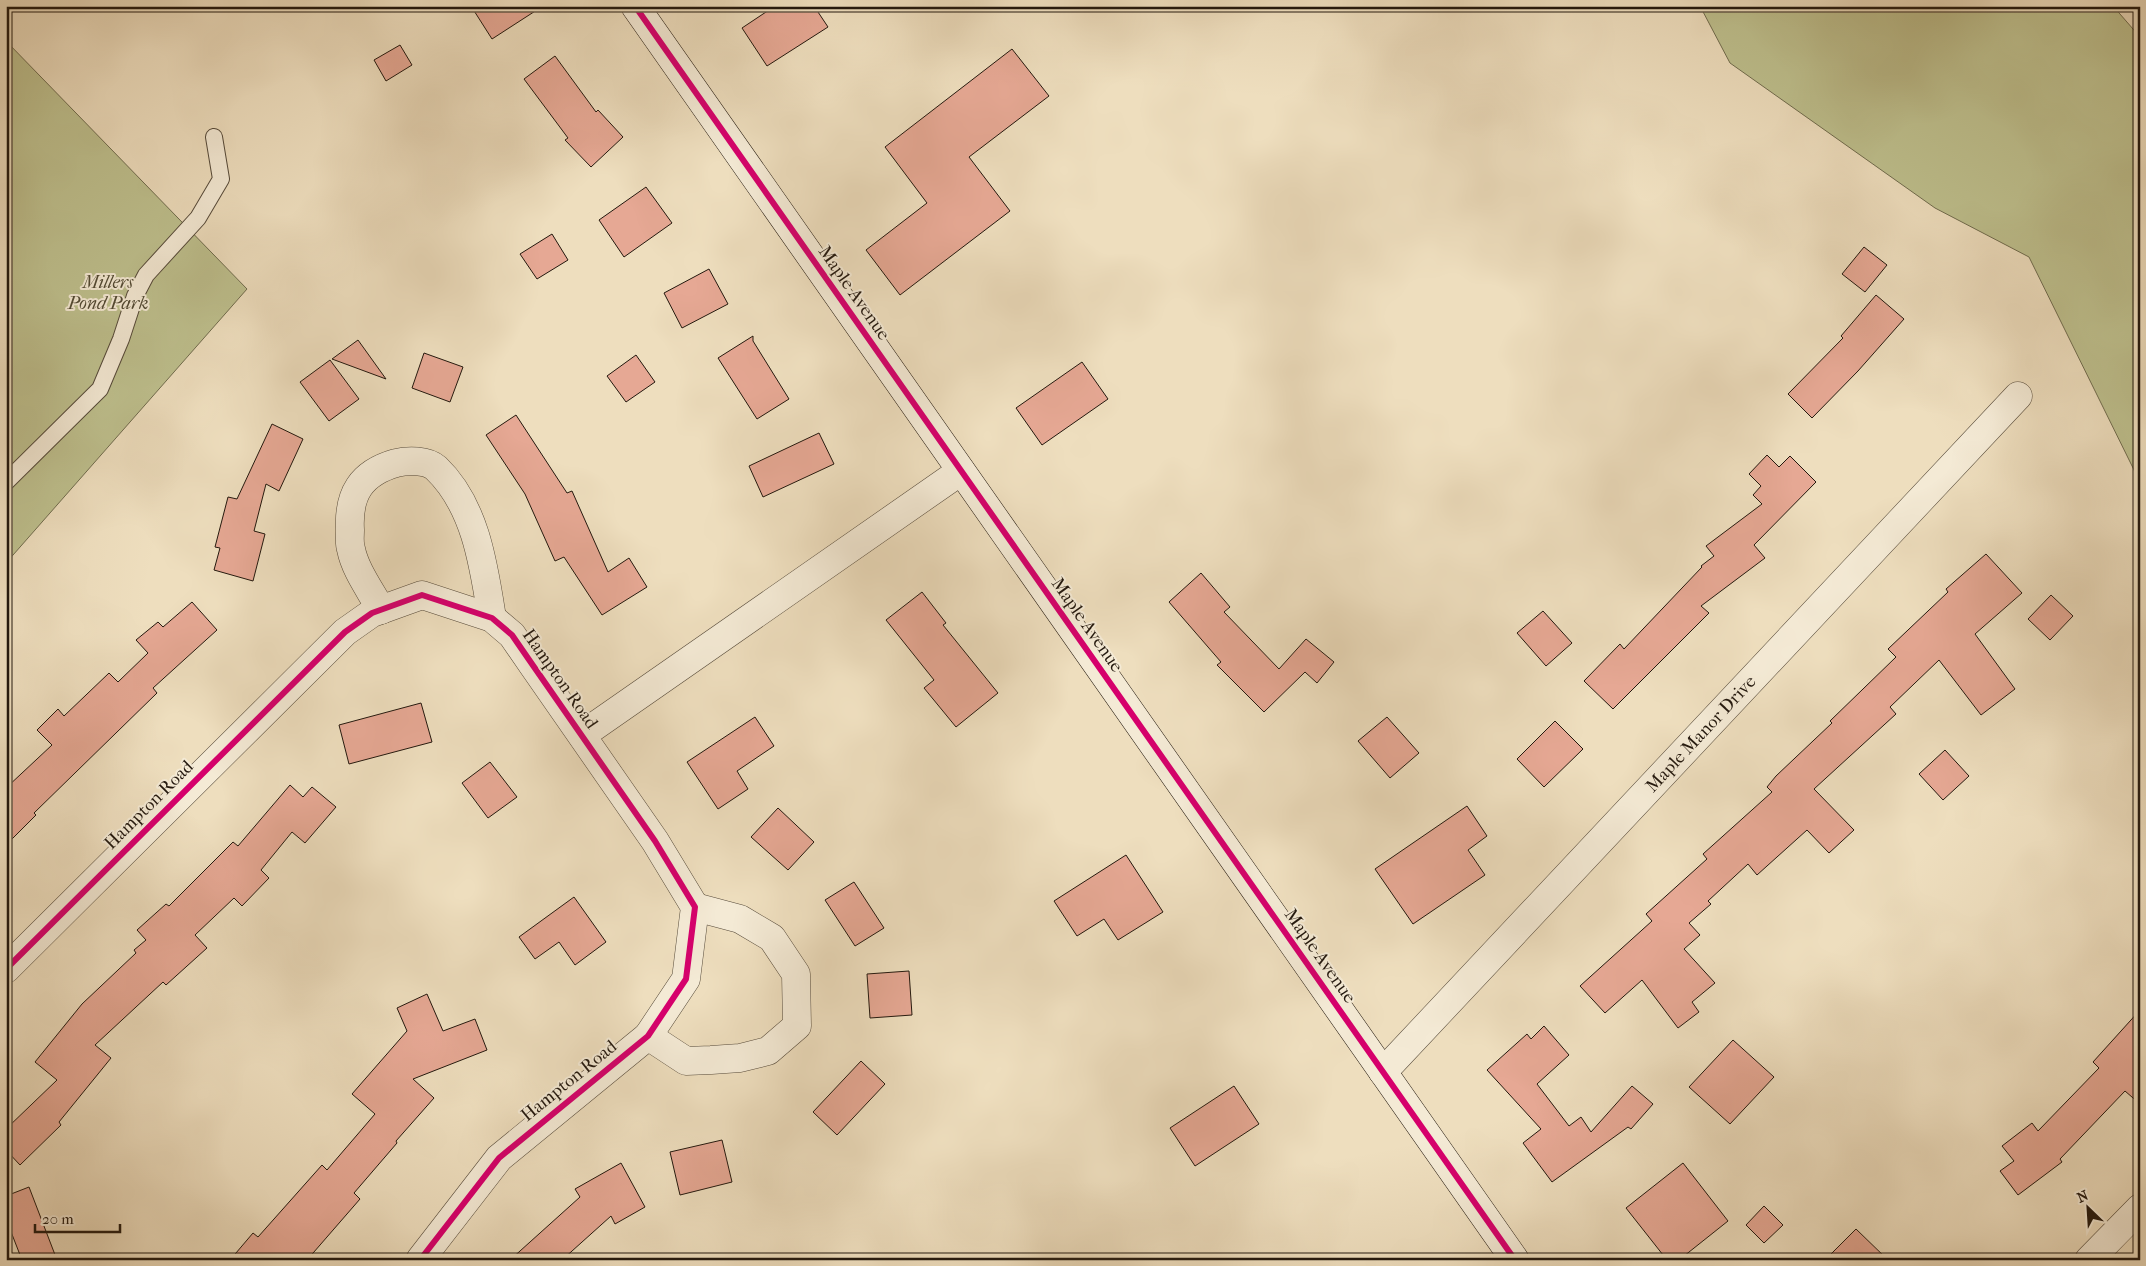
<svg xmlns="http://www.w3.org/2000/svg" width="2146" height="1266" font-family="'IM FELL French Canon',serif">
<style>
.green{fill:#bec08e;stroke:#706c4e}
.building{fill:#e6a894;stroke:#23180e}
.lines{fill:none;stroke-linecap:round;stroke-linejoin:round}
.lane-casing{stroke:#564a3a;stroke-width:18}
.street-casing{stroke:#564a3a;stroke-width:29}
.secondary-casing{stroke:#23180e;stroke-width:29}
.lane{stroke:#f4ead5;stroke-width:16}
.street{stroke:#f4ead5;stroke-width:28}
.secondary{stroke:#f4ead5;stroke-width:28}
.cycleway-casing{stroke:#f4ead5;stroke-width:9}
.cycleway{stroke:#d6006c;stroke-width:6}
.labels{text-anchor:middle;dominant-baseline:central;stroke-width:4;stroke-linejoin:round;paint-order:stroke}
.park-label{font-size:18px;font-style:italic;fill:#524a34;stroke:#f4ead5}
.street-label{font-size:18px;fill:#23180e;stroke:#f4ead5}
</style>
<rect width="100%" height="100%" fill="#eedebe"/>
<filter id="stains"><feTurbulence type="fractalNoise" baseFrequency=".004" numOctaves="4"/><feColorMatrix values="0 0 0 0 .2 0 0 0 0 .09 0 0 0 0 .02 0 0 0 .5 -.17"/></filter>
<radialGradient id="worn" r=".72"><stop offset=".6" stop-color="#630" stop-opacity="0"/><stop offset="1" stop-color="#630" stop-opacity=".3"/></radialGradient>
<g class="green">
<path d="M1700 6H2113L2140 37V487L2136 474 2029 257 1935 208 1730 63Z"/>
<path d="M6 41 247 289 6 563Z"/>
</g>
<g class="building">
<path d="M471 6H543L492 39Z"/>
<path d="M775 6H814L828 27 767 66 742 28Z"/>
<path d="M400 45 412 65 386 81 374 60Z"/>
<path d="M1012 49 1049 96 969 157 1010 211 900 295 866 250 927 203 885 147Z"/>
<path d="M555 56 596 112 598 110 623 137 591 167 565 140 568 138 524 79Z"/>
<path d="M646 187 672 223 624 257 599 220Z"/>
<path d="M552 234 568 260 537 279 520 254Z"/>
<path d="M1864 247 1887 265 1865 292 1842 274Z"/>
<path d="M709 269 728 304 682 328 664 293Z"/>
<path d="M1876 295 1904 319 1858 371 1812 418 1788 394 1843 338 1841 336Z"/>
<path d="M753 336V341L789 399 757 419 718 358Z"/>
<path d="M358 340 386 379 332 359Z"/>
<path d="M424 353 463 367 450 402 412 388Z"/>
<path d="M636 355 655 382 626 402 607 376Z"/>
<path d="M330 360 359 399 329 421 300 382Z"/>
<path d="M1082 362 1108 399 1042 445 1016 408Z"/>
<path d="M516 415 567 493 572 491 608 572 629 558 647 587 602 615 564 557 555 561 525 494 486 435Z"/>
<path d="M272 424 303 439 279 491 266 484 254 531 265 534 253 581 214 570 220 548 215 547 228 497 237 499Z"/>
<path d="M819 433 834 464 763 497 749 466Z"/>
<path d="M1767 455 1779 467 1790 456 1816 482 1754 545 1765 558 1701 606 1709 613 1613 709 1584 681 1620 644 1624 649 1702 567 1701 566 1714 556 1706 546 1762 504 1753 495 1761 486 1749 474Z"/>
<path d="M1986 554 2022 593 1975 634 2015 689 1981 715 1939 660 1890 707 1896 714 1814 789 1854 830 1829 853 1807 830 1757 875 1748 864 1708 901 1711 904 1689 923 1700 935 1684 949 1715 983 1692 1002 1699 1012 1678 1028 1642 980 1605 1013 1580 986 1652 921 1646 914 1707 859 1703 854 1772 792 1767 787 1776 776 1832 723 1830 721 1896 657 1888 649 1948 592 1946 589Z"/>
<path d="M1201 573 1230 607 1224 612 1279 669 1306 639 1334 662 1317 683 1305 672 1264 712 1217 665 1221 662 1169 602Z"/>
<path d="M922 592 946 623 943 625 998 693 956 727 924 688 934 680 886 620Z"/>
<path d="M2051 595 2073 616 2050 640 2028 619Z"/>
<path d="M192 602 217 630 153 688 157 693 34 813 36 815 6 845V788L52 745 37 730 58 709 64 716 109 673 118 682 148 653 136 640 158 622 163 627Z"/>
<path d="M1543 611 1572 643 1546 666 1517 633Z"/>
<path d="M421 703 432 742 349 764 339 725Z"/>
<path d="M755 717 774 746 737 771 748 789 718 809 687 762Z"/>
<path d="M1387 717 1419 753 1390 778 1358 741Z"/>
<path d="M1555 721 1583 749 1544 787 1517 759Z"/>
<path d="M1945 750 1969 776 1943 800 1919 774Z"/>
<path d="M490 762 517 797 488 818 462 783Z"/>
<path d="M290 785 303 797 312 787 336 807 305 843 292 832 261 870 269 878 242 906 234 898 195 935 207 948 166 985 163 982 95 1045 111 1058 59 1122 61 1125 20 1165 6 1150V1129L57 1080 35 1062 82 1004 136 953 134 950 146 940 137 930 166 904 169 906 233 842 238 846Z"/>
<path d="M1467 806 1487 836 1468 850 1485 875 1413 924 1375 869Z"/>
<path d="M778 808 814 842 788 870 751 837Z"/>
<path d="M1126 855 1163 912 1118 940 1104 919 1077 936 1054 901Z"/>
<path d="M854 882 884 928 855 946 825 900Z"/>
<path d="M574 897 606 942 575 965 559 942 535 959 519 937Z"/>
<path d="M909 971 912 1015 870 1018 867 974Z"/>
<path d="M427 994 443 1031 475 1019 487 1050 413 1079 434 1098 396 1141 397 1143 354 1193 360 1199 307 1260H230L253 1233 258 1237 322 1165 327 1170 375 1114 352 1094 407 1031 397 1008Z"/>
<path d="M2140 1010V1104L2125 1091 2060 1159 2062 1162 2018 1195 2000 1171 2014 1161 2002 1146 2032 1123 2038 1131 2099 1068 2093 1062Z"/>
<path d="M1544 1026 1569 1055 1537 1084 1569 1126 1581 1117 1591 1132 1632 1086 1653 1104 1631 1129 1628 1127 1552 1182 1523 1143 1541 1129 1487 1070 1527 1034 1531 1039Z"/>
<path d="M1733 1040 1774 1077 1730 1124 1689 1087Z"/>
<path d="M861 1061 885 1084 837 1135 813 1112Z"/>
<path d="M1234 1086 1259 1124 1195 1166 1170 1128Z"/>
<path d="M722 1140 732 1182 680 1195 670 1152Z"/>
<path d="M621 1163 645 1207 615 1224 611 1216 562 1260H510L580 1197 575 1189Z"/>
<path d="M1683 1163 1728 1221 1679 1260H1667L1626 1208Z"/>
<path d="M29 1187 57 1260H22L6 1219V1196Z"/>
<path d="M1764 1206 1783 1225 1764 1243 1746 1225Z"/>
<path d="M1856 1229 1888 1260H1825Z"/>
</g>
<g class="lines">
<g class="lane-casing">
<path id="lane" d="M6 482 100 389 121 339 135 296 146 275 198 218 221 179 214 137"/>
</g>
<g class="street-casing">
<g id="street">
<path d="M381 610C371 591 355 570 351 549 349 543 350 536 350 530 348 494 361 473 396 463 408 460 427 460 436 468 476 506 484 567 492 618"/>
<path d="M582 735 961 471"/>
<path d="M6 969 345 632 372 613 422 595 492 618 512 635 532 664 655 841 695 907 686 979 648 1036 499 1158 420 1260"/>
<path d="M648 1036 686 1061 711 1060 740 1058 768 1051 797 1026 796 974 772 938 740 919 695 907"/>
<path d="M1383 1072 2018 396"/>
<path d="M2089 1260 2140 1208"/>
</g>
</g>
<g class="secondary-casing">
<path id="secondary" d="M635 6 1515 1260"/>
</g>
<use href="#lane" class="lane"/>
<use href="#street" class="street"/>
<use href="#secondary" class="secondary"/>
<g class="cycleway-casing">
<g id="cycleway">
<path d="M635 6 1515 1260"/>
<path d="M6 969 345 632 372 613 422 595 492 618 512 635 532 664 655 841 695 907 686 979 648 1036 499 1158 420 1260"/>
</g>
</g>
<use href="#cycleway" class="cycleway"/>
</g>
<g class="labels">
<g class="park-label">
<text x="108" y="282">Millers<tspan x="108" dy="21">Pond Park</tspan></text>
</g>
<g class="street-label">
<text transform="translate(854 293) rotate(55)">Maple Avenue</text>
<text transform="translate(1087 625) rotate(55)">Maple Avenue</text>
<text transform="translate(560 679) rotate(55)">Hampton Road</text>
<text transform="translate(1701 734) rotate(-47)">Maple Manor Drive</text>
<text transform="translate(149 805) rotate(-45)">Hampton Road</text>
<text transform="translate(1320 956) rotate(55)">Maple Avenue</text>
<text transform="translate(569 1081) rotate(-39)">Hampton Road</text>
</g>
</g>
<rect width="2146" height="1266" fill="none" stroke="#eedebe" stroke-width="25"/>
<rect x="8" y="8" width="2131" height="1251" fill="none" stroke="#23180e" stroke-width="2.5"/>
<rect x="12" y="12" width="2121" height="1241" fill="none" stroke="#23180e"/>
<g transform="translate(2088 1208) rotate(335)" stroke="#f4ead5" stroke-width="4" paint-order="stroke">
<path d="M0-4L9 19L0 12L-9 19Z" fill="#23180e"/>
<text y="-8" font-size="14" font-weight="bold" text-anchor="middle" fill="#23180e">N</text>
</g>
<path d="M35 1224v8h85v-8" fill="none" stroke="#23180e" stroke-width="2.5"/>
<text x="42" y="1224" font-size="15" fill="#23180e" stroke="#f4ead5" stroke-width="4" paint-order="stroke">20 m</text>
<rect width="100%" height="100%" filter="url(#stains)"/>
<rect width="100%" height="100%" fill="url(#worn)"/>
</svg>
